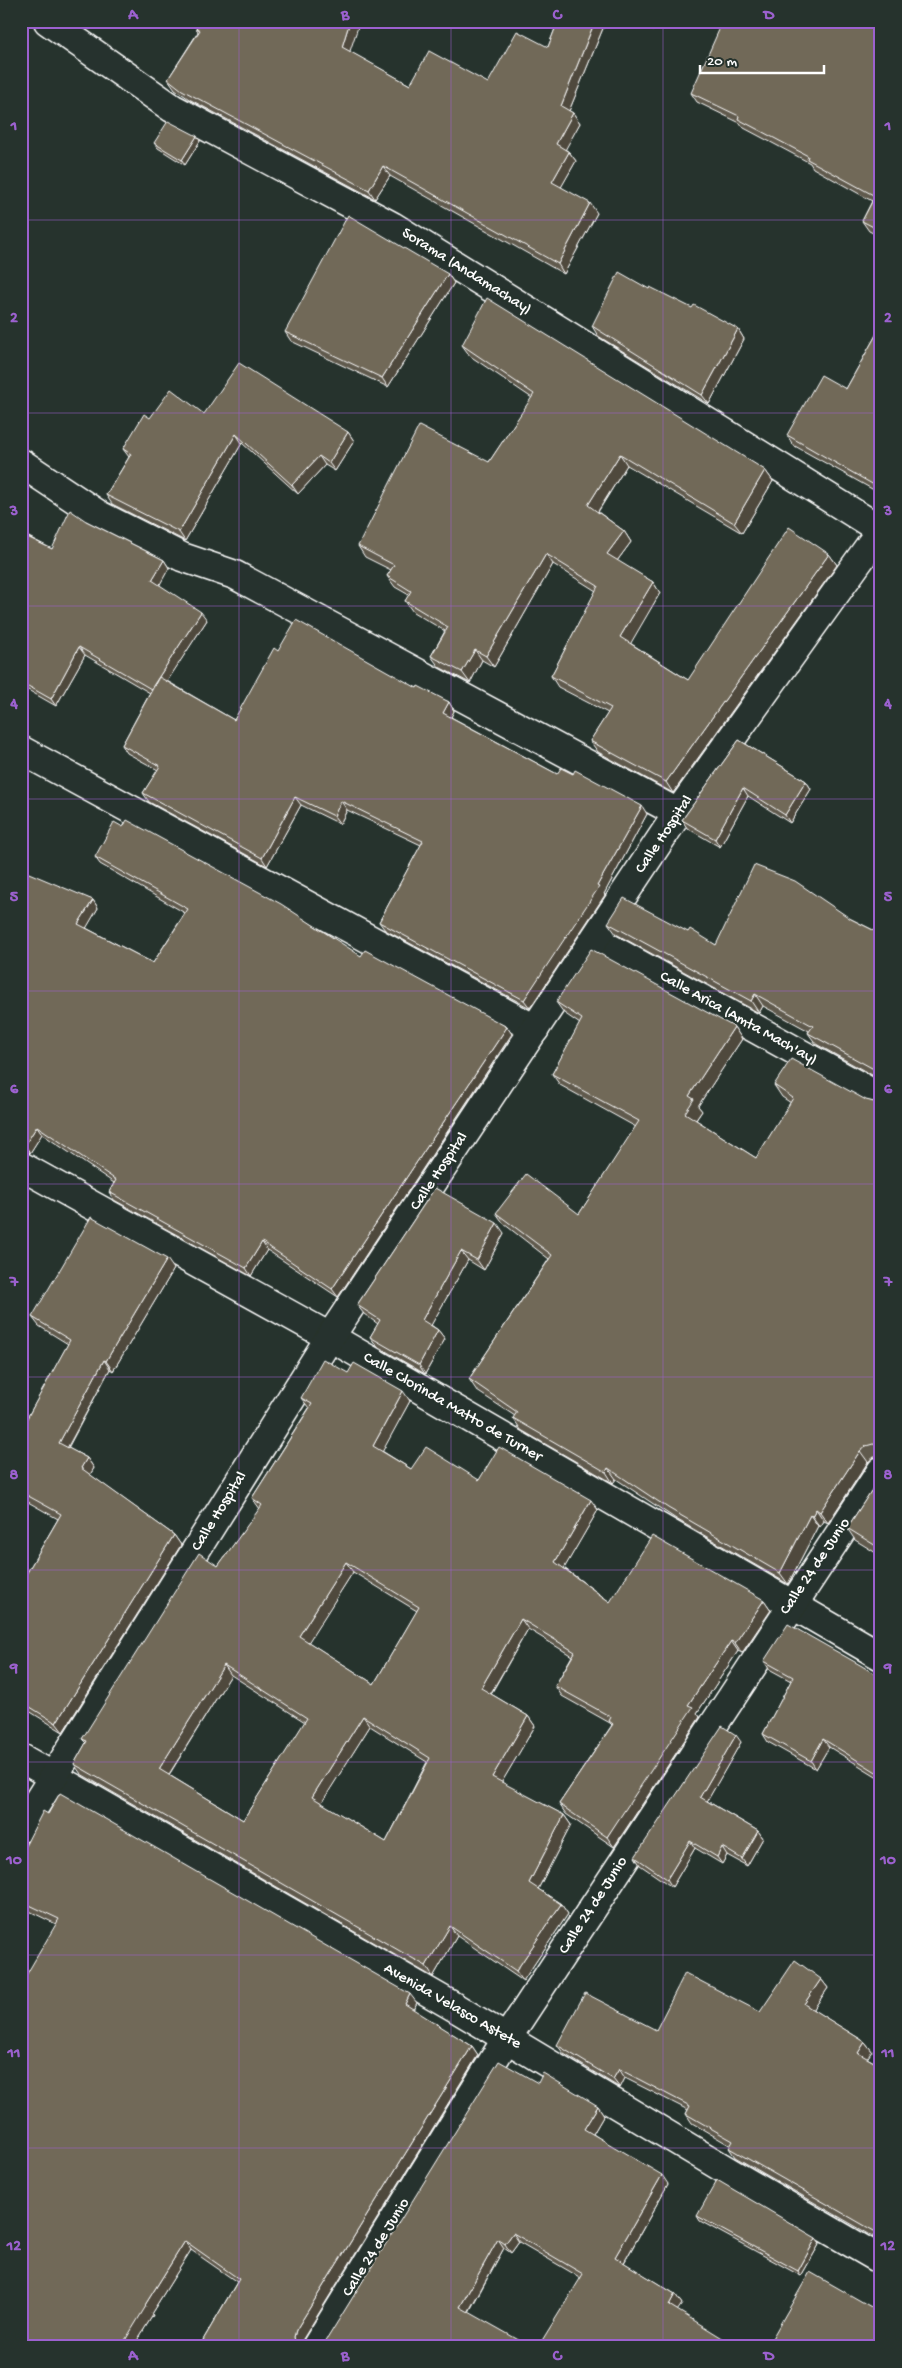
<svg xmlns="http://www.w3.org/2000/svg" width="902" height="2368" font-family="'Gochi Hand',sans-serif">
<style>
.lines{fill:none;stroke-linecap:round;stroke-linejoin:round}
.minor-casing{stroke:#fff;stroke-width:31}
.minor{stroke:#26332d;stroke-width:28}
.wall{fill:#615a4d;stroke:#fff;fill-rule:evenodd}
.shaded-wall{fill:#4f4a3e;stroke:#fff}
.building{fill:#716959;stroke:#fff;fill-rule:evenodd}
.grid{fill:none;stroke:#9c61cf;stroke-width:1;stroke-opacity:0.55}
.labels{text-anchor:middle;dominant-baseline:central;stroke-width:4.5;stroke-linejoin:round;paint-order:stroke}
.street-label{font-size:16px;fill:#fff;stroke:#26332d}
.neatline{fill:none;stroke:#9c61cf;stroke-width:2}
.grid-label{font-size:16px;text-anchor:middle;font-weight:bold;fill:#9c61cf}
</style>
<rect width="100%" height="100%" fill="#26332d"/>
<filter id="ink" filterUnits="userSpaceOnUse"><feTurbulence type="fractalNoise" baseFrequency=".02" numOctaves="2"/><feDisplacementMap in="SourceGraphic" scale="10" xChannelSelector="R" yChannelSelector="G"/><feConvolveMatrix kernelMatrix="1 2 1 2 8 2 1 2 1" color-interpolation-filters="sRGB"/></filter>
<g filter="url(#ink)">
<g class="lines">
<g class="minor-casing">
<g id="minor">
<path d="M21 463 99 515 182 557 235 575 678 813"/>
<path d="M21 750 535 1029"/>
<path d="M595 940 881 1098"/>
<path d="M21 1166 330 1337 881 1656"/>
<path d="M21 1758 451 2005 731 2173 881 2260"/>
<path d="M21 1828 330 1337 678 813 881 530 392 226 172 108 48 21"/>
<path d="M316 2347 507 2038 881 1471"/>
</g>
</g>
<use href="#minor" class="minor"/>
</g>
<g class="wall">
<path d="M558 21H606L569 111 573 113 580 123 565 149 569 152 576 161 561 187 597 213 564 274 390 176 375 199 189 99 175 89 168 79 198 32 196 28 350 52 410 85 488 83 548 47Z"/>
<path d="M634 21H658L653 31Z"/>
<path d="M881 21V237L869 231 862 221 872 201 813 168 810 163 744 128 740 123 697 102 691 93Z"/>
<path d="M200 141 185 165 158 148 154 143Z"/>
<path d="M448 274 454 283 388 387 291 341 285 332Z"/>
<path d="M649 289 738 329 744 339 709 404 598 336 592 326Z"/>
<path d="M881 326V494L793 445 787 435 846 389Z"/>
<path d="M462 345 765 470 773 481 742 533 627 465 598 512 624 531 631 542 617 561 653 582 660 593 630 643 688 680 829 554 837 565 673 793 598 752 590 741 608 713 558 687 551 676 596 591 553 564 494 667 482 660 470 683 439 667 431 656 445 631 413 612 405 601 409 595 395 587 387 576 391 570 365 557 358 546 489 462 532 398 470 356Z"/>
<path d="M204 414 348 432 354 441 335 471 325 465 298 494 242 443 185 541 112 504 106 495 129 457 123 449 150 418Z"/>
<path d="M86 521 164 560 169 568 159 585 207 620 167 681 234 720 278 651 417 688 449 702 454 711 451 717 557 774 647 814 604 894 605 895 530 1008 385 930 379 922 421 845 347 810 340 824 301 805 267 866 149 802 143 793 158 770 127 753 122 745 150 693 85 655 56 706 21 686V533L52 549Z"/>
<path d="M739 740 806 781 811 789 790 823 748 796 720 847 687 828 682 820Z"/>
<path d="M95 857 361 956 507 1027 512 1034 338 1297 267 1250 251 1276 114 1200 109 1192 114 1183 42 1134 30 1153 21 1148V877L93 900 98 908 86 928 153 963 185 913 100 864Z"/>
<path d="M851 919 881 934V1080L816 1044 808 1033 809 1031 763 1006 759 1013 616 934 608 923 688 932 716 945Z"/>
<path d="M556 1002 734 1027 742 1039 698 1106 702 1111 696 1120 756 1158 791 1103 782 1097 774 1085 874 1102 881 1100V1456L874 1457 868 1462 828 1523 824 1521 820 1527 818 1526 788 1584 676 1519 616 1479 613 1483 521 1430 513 1418 515 1416 477 1391 469 1379 549 1259 504 1224 496 1213 579 1214 636 1127 560 1085 552 1074 580 1024 564 1013Z"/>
<path d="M435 1188 504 1233 484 1270 468 1260 431 1325 438 1330 445 1339 425 1374 377 1346 370 1337 378 1324 364 1314 357 1305Z"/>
<path d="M174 1269 113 1371 110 1369 68 1448 87 1458 94 1468 90 1475 174 1535 181 1545 63 1732 29 1711 21 1724V1583L58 1519 21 1498V1417L26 1420 68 1344 39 1326 32 1317Z"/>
<path d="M348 1373 410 1401 382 1451 411 1469 479 1480 598 1510 564 1568 610 1602 764 1600 771 1610 742 1653 738 1651 697 1713 700 1717 614 1847 566 1814 559 1804 612 1725 610 1723 562 1696 555 1686 572 1656 528 1629 491 1694 528 1716 535 1726 501 1783 564 1815 571 1825 538 1889 561 1904 568 1914 523 1981 457 1936 433 1977 81 1774 74 1764 86 1743 82 1739 218 1566 260 1509 252 1498 309 1408 301 1398ZM353 1572 417 1611 374 1684 308 1642ZM231 1675 305 1722 243 1820 169 1775ZM370 1726 427 1762 386 1842 321 1803Z"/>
<path d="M881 1476V1556L855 1540 847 1528Z"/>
<path d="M764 1661 881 1678V1779L829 1747 816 1769 768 1742 763 1734 791 1681 769 1669Z"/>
<path d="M741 1742 707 1801 758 1831 763 1838 747 1866 727 1855 722 1864 695 1848 672 1887 640 1865 635 1857Z"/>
<path d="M21 1854 417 2003 413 2010 472 2046 478 2055 303 2339 301 2347H208L203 2340 237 2282 191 2250 151 2314 153 2315 133 2347H21L56 1924 21 1907Z"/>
<path d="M821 1979 828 1988 813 2010 865 2042 872 2051 867 2058 881 2066V2241L735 2157 729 2148 731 2146 692 2123 686 2114 688 2110 625 2078 620 2088 564 2054 557 2045 656 2030 760 2012Z"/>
<path d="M538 2083 598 2106 604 2115 593 2134 668 2184 624 2263 675 2294 682 2304 677 2310 581 2278 519 2242 511 2253 504 2248 469 2312 322 2347Z"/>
<path d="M697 2216 820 2243 801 2276 700 2221Z"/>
</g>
<g class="shaded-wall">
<path d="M350 21H360L348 57 342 47Z"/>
<path d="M595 21H606L567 116 561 106Z"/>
<path d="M647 21H658L653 31 646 22Z"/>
<path d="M573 113 580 123 563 154 556 144Z"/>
<path d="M197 136 200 141 185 165 182 160Z"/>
<path d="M569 152 576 161 559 191 552 182Z"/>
<path d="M383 166 390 176 375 199 369 190Z"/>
<path d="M590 203 597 213 564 274 558 264Z"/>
<path d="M448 274 454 283 388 387 382 378Z"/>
<path d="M738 329 744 339 709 404 702 395Z"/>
<path d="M348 432 354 441 335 471 329 463Z"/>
<path d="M236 434 242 443 185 541 179 532Z"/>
<path d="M620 454 627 465 595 516 588 505Z"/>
<path d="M319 456 325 465 298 494 292 485Z"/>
<path d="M765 470 773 481 742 533 734 523Z"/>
<path d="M21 480 24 484 21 487Z"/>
<path d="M624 531 631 542 614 565 607 554Z"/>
<path d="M546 554 553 564 494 667 486 656Z"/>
<path d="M829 554 837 565 673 793 666 782Z"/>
<path d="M164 560 169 568 158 588 152 580Z"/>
<path d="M653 582 660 593 628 648 620 637Z"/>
<path d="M201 612 207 620 157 697 151 689Z"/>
<path d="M79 647 85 655 56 706 51 699Z"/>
<path d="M475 650 482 660 470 683 462 672Z"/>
<path d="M449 702 454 711 449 721 443 713Z"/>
<path d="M806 781 811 789 790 823 785 815Z"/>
<path d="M743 788 748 796 720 847 715 839Z"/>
<path d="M295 797 301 805 267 866 262 858Z"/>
<path d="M341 801 347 810 340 824 334 816Z"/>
<path d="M642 806 647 814 604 894 605 895 530 1008 524 1000 597 886Z"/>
<path d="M93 900 98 908 84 932 78 924Z"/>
<path d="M755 994 763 1006 759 1013 751 1001Z"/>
<path d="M507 1027 512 1034 338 1297 332 1289Z"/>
<path d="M734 1027 742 1039 698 1106 702 1111 693 1124 685 1113 689 1096Z"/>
<path d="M37 1126 42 1134 30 1153 25 1145Z"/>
<path d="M497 1223 504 1233 484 1270 477 1260Z"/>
<path d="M262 1242 267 1250 251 1276 246 1268Z"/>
<path d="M461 1251 468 1260 429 1329 422 1320Z"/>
<path d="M167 1259 174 1269 113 1371 106 1361Z"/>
<path d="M438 1330 445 1339 425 1374 419 1365Z"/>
<path d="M104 1360 110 1369 65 1452 59 1443Z"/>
<path d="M403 1391 410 1401 380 1456 373 1446Z"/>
<path d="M860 1451 868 1462 828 1523 820 1512Z"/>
<path d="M87 1458 94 1468 88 1478 81 1468Z"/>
<path d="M608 1468 616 1479 613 1483 606 1472Z"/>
<path d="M591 1500 598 1510 562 1572 555 1562Z"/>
<path d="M816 1509 824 1521 820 1527 812 1516Z"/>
<path d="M810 1515 818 1526 788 1584 780 1573Z"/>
<path d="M174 1535 181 1545 63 1732 56 1723Z"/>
<path d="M346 1562 353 1572 306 1646 299 1636Z"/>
<path d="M764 1600 771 1610 742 1653 735 1643Z"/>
<path d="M521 1619 528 1629 488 1698 481 1688Z"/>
<path d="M731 1641 738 1651 697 1713 700 1717 614 1847 607 1837 688 1705Z"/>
<path d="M224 1665 231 1675 166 1779 159 1769Z"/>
<path d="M22 1702 29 1711 21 1724V1703Z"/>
<path d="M363 1716 370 1726 319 1807 312 1797Z"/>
<path d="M528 1716 535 1726 499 1787 492 1777Z"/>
<path d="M736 1735 741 1742 705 1805 700 1797Z"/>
<path d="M823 1739 829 1747 816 1769 811 1761Z"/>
<path d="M564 1815 571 1825 536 1893 529 1883Z"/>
<path d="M758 1831 763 1838 747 1866 742 1859Z"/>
<path d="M690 1841 695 1848 672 1887 667 1879Z"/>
<path d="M722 1847 727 1855 722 1864 717 1857Z"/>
<path d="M561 1904 568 1914 523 1981 516 1971Z"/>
<path d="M450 1926 457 1936 433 1977 426 1966Z"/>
<path d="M821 1979 828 1988 811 2013 804 2004Z"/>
<path d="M410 1994 417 2003 411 2013 405 2004Z"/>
<path d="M865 2042 872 2051 865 2062 858 2053Z"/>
<path d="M472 2046 478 2055 303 2339 301 2347H297L296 2345 294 2337 296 2330Z"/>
<path d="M619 2069 625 2078 620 2088 613 2079Z"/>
<path d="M598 2106 604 2115 590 2139 584 2129Z"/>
<path d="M662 2175 668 2184 622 2266 615 2257Z"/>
<path d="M513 2233 519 2242 511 2253 505 2244Z"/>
<path d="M816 2238 820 2243 801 2276 798 2271Z"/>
<path d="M498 2239 504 2248 466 2316 460 2307Z"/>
<path d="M185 2241 191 2250 151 2314 153 2315 133 2347H121L145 2305Z"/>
<path d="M675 2294 682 2304 675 2314 669 2305Z"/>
</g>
<g class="building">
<path d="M199 21H350L342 47 410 85 429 51 488 83 517 31 548 47 558 21H595L561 106 573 113 556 144 569 152 552 182 590 203 558 264 383 166 369 190 182 90 168 79 200 30 196 28Z"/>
<path d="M723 21H881V231L862 221 875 196 807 159 808 156 738 119 739 116 691 93Z"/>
<path d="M168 121 197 136 182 160 154 143Z"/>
<path d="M348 215 448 274 382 378 285 332Z"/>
<path d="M619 272 649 289 650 287 692 308 694 305 738 329 702 395 592 326Z"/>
<path d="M487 298 765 470 734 523 620 454 588 505 624 531 607 554 653 582 620 637 688 680 789 527 829 554 666 782 590 741 611 708 551 676 598 586 546 554 486 656 475 650 462 672 431 656 448 627 405 601 411 591 387 576 394 565 358 546 419 426 489 462 534 394 462 345Z"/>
<path d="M881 326V489L787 435 821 375 846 389Z"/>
<path d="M239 363 348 432 329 463 319 456 292 485 236 434 179 532 106 495 131 454 123 449 144 414 150 418 171 389 204 414Z"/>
<path d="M70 510 86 521 164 560 152 580 201 612 151 689 79 647 51 699 21 682V534L52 549Z"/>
<path d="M296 620 417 688 418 686 449 702 443 713 557 774 561 768 573 774 575 770 642 806 597 886 599 887 524 1000 379 922 423 841 341 801 334 816 295 797 262 858 143 793 160 766 122 745 159 677 234 720 274 648 278 651Z"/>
<path d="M739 740 806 781 785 815 743 788 715 839 682 820Z"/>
<path d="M127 820 281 904 361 956 365 950 507 1027 332 1289 262 1242 246 1268 109 1192 116 1180 37 1126 25 1145 21 1143V877L24 871 93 900 78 924 153 963 188 909 95 857 114 822 123 827Z"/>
<path d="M754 865 795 881 851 919 881 934V1073L808 1033 813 1026 755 994 751 1001 608 923 624 898 688 932 690 929 716 945Z"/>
<path d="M591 949 734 1027 689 1096 694 1099 685 1113 756 1158 793 1098 774 1085 791 1059 866 1100 874 1102 881 1100V1446L873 1444 866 1446 860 1451 820 1512 816 1509 812 1516 810 1515 780 1573 668 1508 608 1468 606 1472 513 1418 517 1412 469 1379 552 1255 496 1213 526 1174 579 1214 639 1121 552 1074 582 1019 556 1002Z"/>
<path d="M435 1188 497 1223 477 1260 461 1251 422 1320 438 1330 419 1365 370 1337 380 1320 357 1305Z"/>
<path d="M91 1217 167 1259 106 1361 104 1360 59 1443 87 1458 81 1468 174 1535 56 1723 22 1702 21 1703V1583L61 1514 21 1492V1417L26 1420 70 1340 32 1317Z"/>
<path d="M323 1359 348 1373 354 1363 403 1391 373 1446 411 1469 426 1447 479 1480 499 1447 591 1500 555 1562 610 1602 652 1536 764 1600 735 1643 731 1641 688 1705 693 1707 607 1837 559 1804 613 1724 609 1721 611 1717 555 1686 575 1652 521 1619 481 1688 528 1716 492 1777 564 1815 529 1883 561 1904 516 1971 450 1926 426 1966 74 1764 87 1741 82 1739 199 1553 218 1566 262 1505 252 1498 312 1404 301 1398ZM346 1562 419 1607 374 1684 299 1636ZM224 1665 307 1718 243 1820 159 1769ZM363 1716 430 1758 386 1842 312 1797Z"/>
<path d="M881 1476V1549L847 1528Z"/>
<path d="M788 1624 862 1666 881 1678V1775L823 1739 811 1761 763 1734 793 1677 764 1661Z"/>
<path d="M722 1726 736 1735 700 1797 758 1831 742 1859 722 1847 717 1857 690 1841 667 1879 635 1857Z"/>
<path d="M60 1793 410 1994 405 2004 472 2046 296 2330 294 2337 296 2345 297 2347H215L203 2340 239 2279 185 2241 145 2305 146 2306 121 2347H21V1984L59 1919 21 1901V1854L43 1811 48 1814Z"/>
<path d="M795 1960 821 1979 804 2004 865 2042 858 2053 881 2066V2235L729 2148 733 2141 686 2114 690 2106 619 2069 613 2079 557 2045 585 1993 656 2030 685 1973 760 2012Z"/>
<path d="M499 2061 538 2083 543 2073 598 2106 584 2129 662 2175 615 2257 675 2294 669 2305 737 2347H538L583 2274 513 2233 505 2244 498 2239 460 2307 531 2347H322Z"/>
<path d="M717 2180 816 2238 798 2271 697 2216Z"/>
<path d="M810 2272 873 2308 881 2293V2347H767Z"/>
</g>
</g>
<path class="grid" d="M239 21V2347M451 21V2347M663 21V2347M21 220H881M21 413H881M21 606H881M21 799H881M21 991H881M21 1184H881M21 1377H881M21 1570H881M21 1762H881M21 1955H881M21 2148H881"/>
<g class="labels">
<g class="street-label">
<text transform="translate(466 272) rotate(32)">Sorama (Andamachay)</text>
<text transform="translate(665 835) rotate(-56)">Calle Hospital</text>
<text transform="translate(738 1019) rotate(29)">Calle Arica (Amta Mach'ay)</text>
<text transform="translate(440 1172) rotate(-56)">Calle Hospital</text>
<text transform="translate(452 1408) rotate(30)">Calle Clorinda Matto de Turner</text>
<text transform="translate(220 1512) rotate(-58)">Calle Hospital</text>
<text transform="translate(816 1567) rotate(-56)">Calle 24 de Junio</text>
<text transform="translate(594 1906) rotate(-57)">Calle 24 de Junio</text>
<text transform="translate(452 2007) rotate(30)">Avenida Velasco Astete</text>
<text transform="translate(377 2248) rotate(-58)">Calle 24 de Junio</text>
</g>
</g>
<rect width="902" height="2368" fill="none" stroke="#26332d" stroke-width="55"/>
<path d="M700 65v8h124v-8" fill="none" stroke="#ffffff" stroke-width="2.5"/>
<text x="707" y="65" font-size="15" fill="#ffffff" stroke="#26332d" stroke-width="4" paint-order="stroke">20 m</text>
<rect x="28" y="28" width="846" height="2312" class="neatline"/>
<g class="grid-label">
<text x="133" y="19">A</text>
<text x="345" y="19">B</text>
<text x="557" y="19">C</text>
<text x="769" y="19">D</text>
<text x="14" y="130">1</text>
<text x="888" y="130">1</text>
<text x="14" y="322">2</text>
<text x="888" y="322">2</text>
<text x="14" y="515">3</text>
<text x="888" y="515">3</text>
<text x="14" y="708">4</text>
<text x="888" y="708">4</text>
<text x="14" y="901">5</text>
<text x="888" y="901">5</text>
<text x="14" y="1093">6</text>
<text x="888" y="1093">6</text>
<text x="14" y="1286">7</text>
<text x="888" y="1286">7</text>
<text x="14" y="1479">8</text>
<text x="888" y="1479">8</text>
<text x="14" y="1672">9</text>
<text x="888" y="1672">9</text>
<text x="14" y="1864">10</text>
<text x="888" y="1864">10</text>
<text x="14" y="2057">11</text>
<text x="888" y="2057">11</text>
<text x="14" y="2250">12</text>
<text x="888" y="2250">12</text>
<text x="133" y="2360">A</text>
<text x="345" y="2360">B</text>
<text x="557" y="2360">C</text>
<text x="769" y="2360">D</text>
</g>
</svg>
